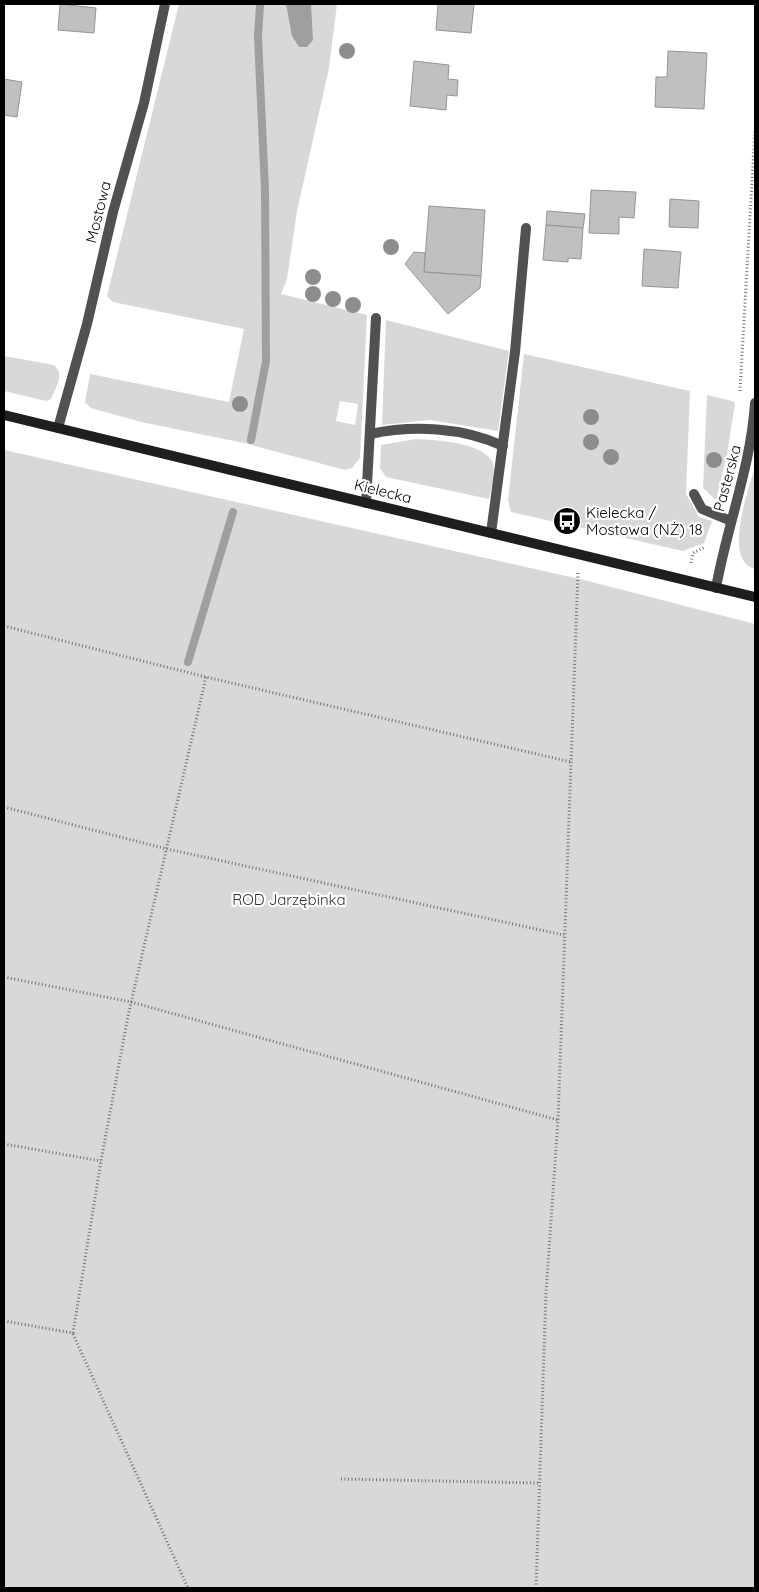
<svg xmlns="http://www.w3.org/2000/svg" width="759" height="1592" font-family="Quicksand,sans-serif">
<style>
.green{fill:#d8d8d8;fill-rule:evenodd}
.water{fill:#9f9f9f}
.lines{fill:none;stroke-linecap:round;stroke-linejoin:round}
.stream{stroke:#9f9f9f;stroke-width:8}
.building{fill:#c0c0c0;stroke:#959595}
.path{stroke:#737373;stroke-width:3;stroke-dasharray:1 2.5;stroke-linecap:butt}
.service{stroke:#515151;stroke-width:10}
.minor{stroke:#515151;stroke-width:10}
.secondary{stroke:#1e1e1e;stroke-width:10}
.tree{fill:#8d8d8d}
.labels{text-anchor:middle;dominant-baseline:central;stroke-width:4.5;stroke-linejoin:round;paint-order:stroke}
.street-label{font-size:15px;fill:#000;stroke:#fff}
.poi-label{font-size:15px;fill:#000;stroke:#fff;text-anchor:start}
.park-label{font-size:15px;fill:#2f2f2f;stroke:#fff}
</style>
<rect width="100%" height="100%" fill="#fff"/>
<g class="green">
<path d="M179 4H337L329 68 297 211 287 279 281 294 367 315 360 458 352 468 345 470 244 443 141 422 91 408 85 402 90 374 229 402 244 329 113 302 107 296ZM340 401 358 404 355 425 336 421Z"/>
<path d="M386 320 509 351 498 431 430 420 382 425Z"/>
<path d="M524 354 690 391 686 494 699 517 712 521 704 543 683 551 511 512 508 500Z"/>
<path d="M4 356 54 365C65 375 56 387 51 399L46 401 4 391Z"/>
<path d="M707 395 732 401 735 403 727 455 716 500 703 488Z"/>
<path d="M416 439C435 440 481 442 492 461 497 470 491 490 489 499L386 477 380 468 381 445Z"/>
<path d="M4 450 584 580 755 624V1588H4Z"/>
<path d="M755 466V569C722 561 749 489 755 466Z"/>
</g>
<path class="water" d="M286 4H311L313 40 307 47H299L292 36Z"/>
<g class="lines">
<g class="stream">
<path d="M251 440 266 361 265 190 258 37 260 4"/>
<path d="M188 662 233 512"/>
</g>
</g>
<g class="building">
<path d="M60 4 96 8 94 33 58 30Z"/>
<path d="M438 4H474L471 33 436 30Z"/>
<path d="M668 51 707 53 704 109 655 107 656 77H667Z"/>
<path d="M414 61 449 65 448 79 458 80 457 96 447 95 446 110 410 106Z"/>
<path d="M4 79 22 82 17 117 4 115Z"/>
<path d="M591 190 636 192 634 218 619 217V234L589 233Z"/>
<path d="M670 199 699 201 698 228 669 227Z"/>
<path d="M429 206 485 210 481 276 424 272Z"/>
<path d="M547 211 585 214 583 228 546 225Z"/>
<path d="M546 225 583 228 581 259 568 258V262L543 260Z"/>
<path d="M644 249 681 252 678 288 642 286Z"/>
<path d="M414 252 425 253 424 272 481 276 480 288 448 314 405 264Z"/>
</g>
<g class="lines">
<g class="path">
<path d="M740 391 755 129"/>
<path d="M691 563 693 553 705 547"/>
<path d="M4 626 206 677 571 762"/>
<path d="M4 807 167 849 564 935"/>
<path d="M4 977 131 1002 558 1120"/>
<path d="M4 1144 101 1161"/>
<path d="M4 1321 73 1333 101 1161 128 1016 206 677"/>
<path d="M73 1334 188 1588"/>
<path d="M341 1479 539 1483"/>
<path d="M536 1588 546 1293 558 1120 578 572"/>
</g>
<g class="service">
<path d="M370 434C413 425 462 427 503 446"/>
<path d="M694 494 702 509 731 521"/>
<path d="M366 503 376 318"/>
<path d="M491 533 515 352 526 228"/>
</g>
<g class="minor">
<path d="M58 428 87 324 113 212 144 103 165 4"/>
<path d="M716 588C727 526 751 466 755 403"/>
</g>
<path class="secondary" d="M4 415 755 597"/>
</g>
<g class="tree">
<circle cx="347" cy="51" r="8"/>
<circle cx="391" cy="247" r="8"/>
<circle cx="313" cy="277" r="8"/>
<circle cx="313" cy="294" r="8"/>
<circle cx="333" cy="299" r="8"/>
<circle cx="353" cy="305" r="8"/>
<circle cx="240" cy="404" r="8"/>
<circle cx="591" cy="417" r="8"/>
<circle cx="591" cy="442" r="8"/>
<circle cx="611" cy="457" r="8"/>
<circle cx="714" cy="460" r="8"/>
</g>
<defs>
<g id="bus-disc" transform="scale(1.4375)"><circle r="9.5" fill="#000" stroke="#fff"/><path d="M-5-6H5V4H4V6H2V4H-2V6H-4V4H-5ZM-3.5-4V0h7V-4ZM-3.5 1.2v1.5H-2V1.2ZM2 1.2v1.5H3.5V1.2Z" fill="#fff"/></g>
</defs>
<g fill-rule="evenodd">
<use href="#bus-disc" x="567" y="521"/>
</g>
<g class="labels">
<g class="street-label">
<text transform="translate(98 212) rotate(-76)">Mostowa</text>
<text transform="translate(727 478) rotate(-75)">Pasterska</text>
<text transform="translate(383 491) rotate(14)">Kielecka</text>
</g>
<g class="poi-label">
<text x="586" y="512">Kielecka /<tspan x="586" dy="17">Mostowa (NŻ) 18</tspan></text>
</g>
<g class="park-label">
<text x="289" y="899">ROD Jarzębinka</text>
</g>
</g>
<rect width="759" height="1592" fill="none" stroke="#000000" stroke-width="10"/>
</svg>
